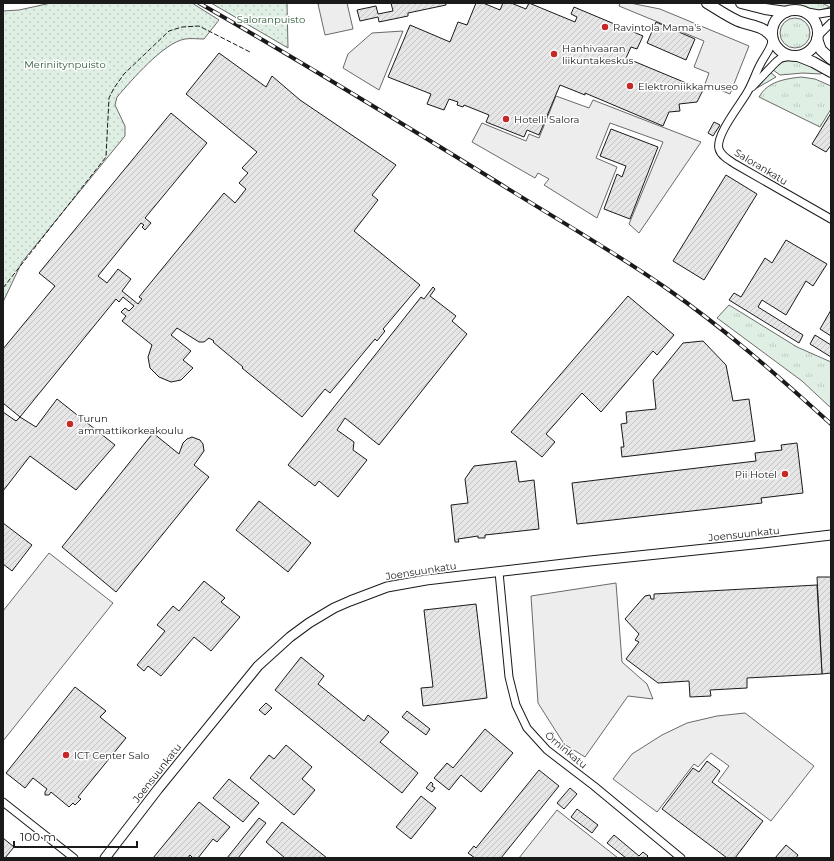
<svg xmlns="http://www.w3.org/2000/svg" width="834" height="861" font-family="Montserrat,sans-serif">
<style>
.grass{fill:url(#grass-tufts);stroke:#6a6a6a}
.park{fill:url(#park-dots);stroke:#6a6a6a}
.parking{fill:#ededed;stroke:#6a6a6a}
.building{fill:url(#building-hatch);stroke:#1a1a1a}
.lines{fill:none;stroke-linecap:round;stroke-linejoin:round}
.minor-casing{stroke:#1a1a1a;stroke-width:9}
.tertiary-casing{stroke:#1a1a1a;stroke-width:11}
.secondary-casing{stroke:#1a1a1a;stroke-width:12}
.minor{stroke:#fff;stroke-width:7}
.tertiary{stroke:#fff;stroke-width:9}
.secondary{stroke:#fff;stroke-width:10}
.rail-casing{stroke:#1a1a1a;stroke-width:4}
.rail{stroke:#fff;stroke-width:2.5;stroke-dasharray:8;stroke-linecap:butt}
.fence{stroke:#1a1a1a;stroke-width:1;stroke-dasharray:5 2;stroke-linecap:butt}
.poi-dot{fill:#c62828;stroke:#fff;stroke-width:1.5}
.labels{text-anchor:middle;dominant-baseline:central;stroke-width:3;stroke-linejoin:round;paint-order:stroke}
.park-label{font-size:10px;fill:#2b5a34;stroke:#fff}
.poi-label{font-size:10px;fill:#1a1a1a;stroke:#fff;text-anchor:start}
.street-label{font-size:10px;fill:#1a1a1a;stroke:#fff}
</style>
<defs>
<pattern id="grass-tufts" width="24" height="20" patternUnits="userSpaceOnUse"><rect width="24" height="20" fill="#e0efe3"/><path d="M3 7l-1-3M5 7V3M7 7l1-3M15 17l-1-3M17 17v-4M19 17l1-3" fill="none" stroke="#c0ccc2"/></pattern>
<pattern id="park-dots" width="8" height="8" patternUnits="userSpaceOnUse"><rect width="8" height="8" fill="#e0efe3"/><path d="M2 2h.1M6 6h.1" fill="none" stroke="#c0ccc2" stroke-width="1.8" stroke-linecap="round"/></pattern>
<pattern id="building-hatch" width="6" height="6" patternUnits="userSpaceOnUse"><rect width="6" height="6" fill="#e6e6e6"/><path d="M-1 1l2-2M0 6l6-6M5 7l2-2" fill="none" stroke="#c5c5c5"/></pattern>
</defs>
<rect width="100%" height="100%" fill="#fff"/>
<g class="grass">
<path d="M758 3H822L830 7 814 12 798 8H779Z"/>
<circle cx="795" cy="33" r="15"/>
<path d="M791 59 807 63 823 73 820 74 803 73 780 75 773 70 780 63Z"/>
<path d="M770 72 776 77 757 88Z"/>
<path d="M801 77 815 79 831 86V109L820 127 759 97C768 81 785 79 801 77Z"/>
<path d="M729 305 797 347 831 362V408L802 381 717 318Z"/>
</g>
<g class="park">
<path d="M51 3H192L219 20 204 39C198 39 191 38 185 39 163 43 132 80 117 97L115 105 125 126V136L22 262 3 302V11L19 10Z"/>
<path d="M211 3H287L288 48Z"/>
</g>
<g class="parking">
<path d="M322 3H347L353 29 325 35 318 4Z"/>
<path d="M620 3H630L660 9 749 46 730 94 705 84 709 73 694 67 704 41 619 6Z"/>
<path d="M403 31 379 90 343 68 348 54 372 33Z"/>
<path d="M556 96 589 108 593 100 701 142 639 233 629 224 663 142 610 123 596 158 617 167 597 218 544 185 549 179 538 173 535 178 472 142 482 123 526 141 529 134 539 138Z"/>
<path d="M49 553 113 603 3 741V611Z"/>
<path d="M616 583 622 662 647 684 653 699 628 696 585 757 564 744 538 703 531 596Z"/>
<path d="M745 713 814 766 771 821 718 781 729 766 711 753 698 767 694 764 657 812 613 779 632 754 662 735 687 723 717 716Z"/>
<path d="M557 810 618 858H519Z"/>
</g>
<g class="building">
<path d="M391 3H446V5L408 13V16L379 22 378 17 360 21 357 10 376 6 378 14 393 11Z"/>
<path d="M476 3H483L500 10 503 3H511L526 9 529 3 575 22 577 17 571 14 574 7 643 36 637 49 631 47 626 58 703 90 697 102 679 104 680 111 669 112 663 126 585 93V95L560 85 539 135 527 130 524 137 486 122 489 115 464 105 463 107 457 105 458 102 449 99 444 110 427 104 431 94 388 77 410 25 450 42 458 22 467 25Z"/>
<path d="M656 22 695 39 686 60 647 43Z"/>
<path d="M219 53 266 87 272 76 300 100 396 165 372 195 378 200 354 231 420 285 383 329 385 331 377 341 375 339 330 393 325 389 302 417 242 368 243 367 213 342 214 341 209 338 204 342H199L177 328 171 335 191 351 183 360 193 368 181 380 171 382 159 377 150 368 148 357 152 345 122 321 126 316 121 312 125 308 129 311 134 306 123 297 119 302 116 299 20 417 3 403V349L55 286 39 273 171 113 207 143 145 218 151 223 145 230 142 227 144 225 141 223 98 276 107 283 118 269 131 279 122 291 138 304 142 299 139 297 224 193 235 203 246 189 239 183 248 173 242 168 257 152 186 94Z"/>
<path d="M831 113V145L826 152 812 144Z"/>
<path d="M714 122 720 125 713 136 708 133Z"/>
<path d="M611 129 658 147 630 219 604 209 617 174 622 177 626 166 600 156Z"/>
<path d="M726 175 757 194 704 280 673 261Z"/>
<path d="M786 240 827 264 813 286 806 281 786 315 762 300 758 307 803 335 799 343 729 300 734 293 741 297 765 258 772 263Z"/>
<path d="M433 287 435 289 430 296 456 316 452 321 467 334 379 445 345 418 337 430 354 442 353 450 367 460 338 497 319 481 315 486 288 465 421 297 424 299Z"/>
<path d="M628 296 674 335 657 355 653 351 601 412 582 393 546 434 555 442 542 457 511 432Z"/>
<path d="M831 310V336L820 329Z"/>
<path d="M815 335 831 345V357L810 344Z"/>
<path d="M703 341 726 365 733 401 749 399 755 441 622 457 621 447H624L621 424 627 423 626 412 656 409 653 380 683 343Z"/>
<path d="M57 399 115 445 76 490 30 456 3 491V412L16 421 20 417 36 427Z"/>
<path d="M153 433 179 454 183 443 187 439 192 437 200 440 203 444 204 451 194 465 209 477 116 592 62 547Z"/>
<path d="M797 443 803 493 761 498 762 503 577 524 572 483 756 461 755 453 782 450 781 445Z"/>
<path d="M516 461 519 482 534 480 539 529 485 535V538H478V536L458 539 459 542H455L451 505 468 503 465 479 474 466Z"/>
<path d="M259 501 311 543 288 572 236 530Z"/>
<path d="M3 523 32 545 12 571 3 564Z"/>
<path d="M817 577H831V673L822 674Z"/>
<path d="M204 581 225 598 221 602 240 617 211 651 194 637 161 676 148 666 144 671 137 665 165 631 157 625 173 606 179 611Z"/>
<path d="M817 585 822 674 747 678V688L710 690 711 696 690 697 689 681 658 683 626 659 639 642 635 640 639 634 625 619 645 596 650 595 651 599H654V594Z"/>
<path d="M476 604 487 698 423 706 421 688 433 687 424 610Z"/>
<path d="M301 657 324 676 318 684 364 721 368 715 389 732 380 742 418 773 402 793 275 690Z"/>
<path d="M75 687 106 711 100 717 126 738 78 797 81 799 75 805 73 803 69 807 51 792 49 795H45V792L47 789 33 778 25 788 6 773Z"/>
<path d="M266 703 272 708 265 715 259 710Z"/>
<path d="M407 711 430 729 426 735 402 717Z"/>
<path d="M485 729 513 753 481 792 461 775 449 790 434 778 447 763 453 768Z"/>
<path d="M286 745 312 767 302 779 315 790 294 815 250 778 269 755 274 759Z"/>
<path d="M707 761 720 771 712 782 763 821 735 858H727L662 809 693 768 699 772Z"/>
<path d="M539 770 559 786 501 858H475L468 853 474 846 476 848Z"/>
<path d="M229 779 259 803 243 822 213 798Z"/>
<path d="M431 782 433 784 432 786 435 788 432 792 426 788Z"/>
<path d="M570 788 577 794 564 809 557 803Z"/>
<path d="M421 796 436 808 411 839 396 827Z"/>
<path d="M199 802 230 827 217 842 213 839 198 858H193L190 855 188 858H153Z"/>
<path d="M577 809 598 825 592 833 571 817Z"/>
<path d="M259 818 266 823 238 858H227Z"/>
<path d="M282 822 327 858H285L266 842Z"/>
<path d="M614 835 639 856 643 852 648 856 646 858H626L607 843Z"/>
<path d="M3 838 14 847 5 858H3Z"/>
<path d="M786 845 798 855 796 858H775Z"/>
</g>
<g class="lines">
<g class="minor-casing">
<g id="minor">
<path d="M802 11 819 14 831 12"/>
<path d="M818 36 831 23"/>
<path d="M772 41C771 49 765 55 761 63 756 72 753 82 748 91 741 104 715 135 719 149 721 156 729 160 735 164L831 219"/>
<path d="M752 87 776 62 781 58 791 56"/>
<path d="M499 572 509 677 516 705 527 728 547 750 594 786 681 858"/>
<path d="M3 802 74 858"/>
</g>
</g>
<g class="tertiary-casing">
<path id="tertiary" d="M105 858 158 789 258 666 290 637 309 623 334 608 350 601 387 587 426 580 590 561 763 543 831 535"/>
</g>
<g class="secondary-casing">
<g id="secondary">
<path d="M707 3C717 9 727 16 738 21 750 26 763 25 772 37"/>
<path d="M741 3 765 9 786 12"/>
<circle cx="795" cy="33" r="23"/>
<path d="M817 39 821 50 831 59"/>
<path d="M798 56 813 62 831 72"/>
</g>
</g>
<use href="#minor" class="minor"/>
<use href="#tertiary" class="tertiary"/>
<use href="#secondary" class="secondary"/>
<g class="rail-casing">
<path id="rail" d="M199 3C299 60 396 120 494 180 551 216 610 249 666 288 724 328 778 376 831 424"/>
</g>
<use href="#rail" class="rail"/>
<path class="fence" d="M3 288 106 157 109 98 114 88 124 74 169 31 182 27 199 26 250 52"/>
</g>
<g class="poi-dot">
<circle cx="605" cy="27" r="4"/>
<circle cx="554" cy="54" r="4"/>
<circle cx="630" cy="86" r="4"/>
<circle cx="506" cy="119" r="4"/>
<circle cx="70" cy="424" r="4"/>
<circle cx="785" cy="474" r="4"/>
<circle cx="66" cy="755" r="4"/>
</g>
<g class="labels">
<g class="park-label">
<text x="271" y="19">Saloranpuisto</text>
<text x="65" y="64">Meriniitynpuisto</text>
</g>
<g class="poi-label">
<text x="613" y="27">Ravintola Mama's</text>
<text x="562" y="48">Hanhivaaran<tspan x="562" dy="12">liikuntakeskus</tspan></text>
<text x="638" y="86">Elektroniikkamuseo</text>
<text x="514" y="119">Hotelli Salora</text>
<text x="78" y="418">Turun<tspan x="78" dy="12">ammattikorkeakoulu</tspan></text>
<text x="777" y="474" text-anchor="end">Pii Hotel</text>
<text x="74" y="755">ICT Center Salo</text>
</g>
<g class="street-label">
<text transform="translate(761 167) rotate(31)">Salorankatu</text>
<text transform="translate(744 534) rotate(-6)">Joensuunkatu</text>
<text transform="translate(421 571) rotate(-9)">Joensuunkatu</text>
<text transform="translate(566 750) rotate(40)">Örninkatu</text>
<text transform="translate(157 773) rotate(-52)">Joensuunkatu</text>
</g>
</g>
<rect width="834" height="861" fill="none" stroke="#1a1a1a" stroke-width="8"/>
<path d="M14 841v6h123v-6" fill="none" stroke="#1a1a1a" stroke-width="2"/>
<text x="20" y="841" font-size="12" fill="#1a1a1a" stroke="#ffffff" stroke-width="3" paint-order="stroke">100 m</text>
</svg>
